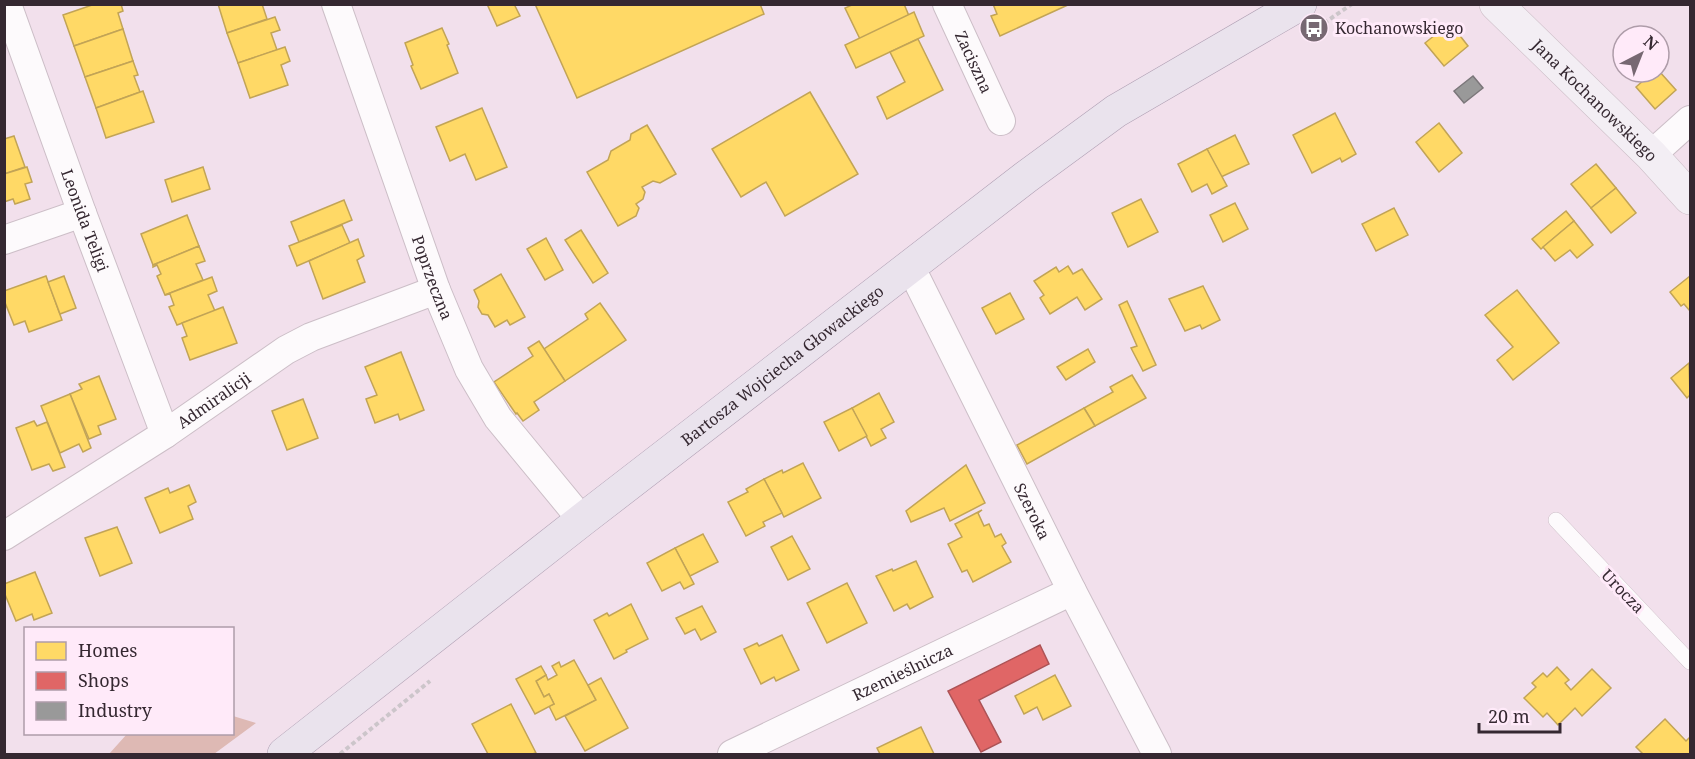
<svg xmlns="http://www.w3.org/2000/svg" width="1695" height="759" font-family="'Noto Serif',serif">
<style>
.forest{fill:#deb9b4}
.homes{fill:#ffd966;stroke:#c2a456;stroke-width:1.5}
.shops{fill:#e06666;stroke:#ad5356;stroke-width:1.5}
.industry{fill:#999;stroke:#7b777a;stroke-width:1.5}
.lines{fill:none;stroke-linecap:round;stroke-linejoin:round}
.lane-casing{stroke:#ccbec7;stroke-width:16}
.street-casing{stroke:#ccbec7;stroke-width:30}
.secondary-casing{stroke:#ccbec7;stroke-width:34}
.primary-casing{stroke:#af9fb3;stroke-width:34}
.path{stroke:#ccc5ca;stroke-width:4;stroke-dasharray:4.5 3;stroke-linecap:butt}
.lane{stroke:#fdfafc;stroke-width:15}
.street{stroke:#fdfafc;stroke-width:28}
.secondary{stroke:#f3eef4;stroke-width:33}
.primary{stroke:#eae3ed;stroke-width:33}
.labels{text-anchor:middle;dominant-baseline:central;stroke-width:6;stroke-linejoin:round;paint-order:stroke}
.poi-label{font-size:16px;fill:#352831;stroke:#ffeaf9;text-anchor:start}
.street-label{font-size:16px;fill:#352831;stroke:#ffeaf9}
</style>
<rect width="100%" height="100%" fill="#f2e0ec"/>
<path class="forest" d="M233 716 256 723 214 754H109L127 734H232Z"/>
<g class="homes">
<path d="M95 4H121L123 11 118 13 123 29 74 46 63 15Z"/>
<path d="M218 4H262L267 19 227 33Z"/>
<path d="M487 4H514L520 16 497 26Z"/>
<path d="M535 4H760L764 14 577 98Z"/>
<path d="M854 4H904L909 16 860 39 845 8Z"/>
<path d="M993 4H1070L1000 36 991 16 997 14Z"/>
<path d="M914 12 924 36 856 68 845 45Z"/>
<path d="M275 17 280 30 271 33 277 50 238 63 227 33Z"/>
<path d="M1450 23 1468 46 1444 66 1425 43Z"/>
<path d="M442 28 449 44 447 45 458 73 421 89 411 66 413 65 405 43Z"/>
<path d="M123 29 133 61 85 77 74 46Z"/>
<path d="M918 39 943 90 887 119 877 97 905 82 890 52Z"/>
<path d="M285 47 290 61 281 65 288 85 250 98 238 63Z"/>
<path d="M133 61 138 75 134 76 140 92 96 108 85 77Z"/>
<path d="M1659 71 1676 90 1655 109 1636 87 1653 72Z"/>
<path d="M143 91 154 122 106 138 96 108Z"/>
<path d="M810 92 858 174 785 216 766 182 741 197 712 149Z"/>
<path d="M482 108 507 167 476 180 465 154 450 161 436 127Z"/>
<path d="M1335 113 1356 154 1342 162 1340 158 1312 173 1293 135Z"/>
<path d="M1439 123 1462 153 1439 172 1416 142Z"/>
<path d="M647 125 676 174 660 183 653 181 642 187 645 192 643 199 636 204 639 208 636 216 618 226 587 172 608 160 611 151 630 140 631 134Z"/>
<path d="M1235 135 1249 164 1221 177 1207 149Z"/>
<path d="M14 136 25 167 4 174V139Z"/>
<path d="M1207 149 1227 186 1212 194 1207 184 1192 192 1178 164Z"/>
<path d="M1596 164 1616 188 1591 208 1571 184Z"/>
<path d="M27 167 32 182 25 184 30 199 15 204 13 199 4 202V174Z"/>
<path d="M203 167 210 189 172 202 165 180Z"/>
<path d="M1616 188 1636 213 1611 233 1591 208Z"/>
<path d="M1141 199 1158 232 1128 247 1112 213Z"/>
<path d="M344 200 352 220 299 242 291 222Z"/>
<path d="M1235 203 1248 229 1223 242 1210 215Z"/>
<path d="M1394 208 1408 235 1376 251 1362 224Z"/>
<path d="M1566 211 1574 221 1541 249 1532 239Z"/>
<path d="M187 215 199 246 153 265 141 234Z"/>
<path d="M1574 221 1593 245 1577 258 1570 250 1555 261 1543 247Z"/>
<path d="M342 225 350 243 297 266 289 246Z"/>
<path d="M581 230 608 273 593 283 565 240Z"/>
<path d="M546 238 563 270 545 280 527 249Z"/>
<path d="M358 239 364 256 357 260 365 282 323 299 309 261Z"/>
<path d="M199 246 205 261 196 264 203 280 165 295 157 276 161 274 157 265 153 267V265Z"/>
<path d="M1068 266 1073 274 1082 269 1102 299 1085 310 1077 297 1050 314 1040 298 1044 295 1034 281 1056 267 1059 272Z"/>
<path d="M501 274 525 317 510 325 507 320 495 327 488 315 482 314 478 307 479 301 474 290Z"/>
<path d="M46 276 62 320 29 332 25 321 14 325 4 300V291Z"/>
<path d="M64 276 76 308 60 314 48 282Z"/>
<path d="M1690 276V311L1684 304 1681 306 1670 292Z"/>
<path d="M212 277 217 291 208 295 215 311 177 325 169 307 174 305 170 294 165 295Z"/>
<path d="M1203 286 1220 320 1202 329 1200 325 1185 331 1169 299Z"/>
<path d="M1517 290 1559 343 1513 380 1497 360 1513 347 1485 315Z"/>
<path d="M1010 293 1024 319 996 334 982 308Z"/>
<path d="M1127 301 1156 365 1143 371 1131 348 1137 346 1119 305Z"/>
<path d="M600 303 626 340 565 381 544 349 588 319 585 314Z"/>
<path d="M223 307 237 343 190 360 182 338 187 336 182 323Z"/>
<path d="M539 341 565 381 534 402 539 410 523 421 517 413 516 414 494 382 533 356 528 348Z"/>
<path d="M1088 349 1095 362 1066 380 1057 367Z"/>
<path d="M401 352 424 410 400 420 398 414 375 423 366 399 377 395 365 367Z"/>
<path d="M1689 363 1690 395 1687 398 1671 378Z"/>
<path d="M1132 375 1146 398 1095 426 1084 408 1113 392 1110 387Z"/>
<path d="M99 376 116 419 98 426 101 434 89 439 70 394 82 389 79 384Z"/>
<path d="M879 393 894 422 881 429 886 438 871 446 852 408Z"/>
<path d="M70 394 91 448 83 452 79 444 60 453 41 406Z"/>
<path d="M303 399 318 438 287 450 272 411Z"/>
<path d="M852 408 867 436 839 451 824 422Z"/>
<path d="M1084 408 1095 426 1027 464 1017 445Z"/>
<path d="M34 421 37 426 47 422 65 467 53 471 49 464 32 470 16 428Z"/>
<path d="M803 463 821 498 784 517 764 479 782 470 783 473Z"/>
<path d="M966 465 985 503 950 521 944 508 911 522 906 511Z"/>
<path d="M764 479 782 513 763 522 765 526 746 536 728 502 748 492 746 489Z"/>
<path d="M189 485 196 502 188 506 193 519 160 533 145 498 168 488 170 493Z"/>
<path d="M982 510 978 513 984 526 989 524 995 537 1001 534 1006 543 1002 546 1011 562 973 582 967 570 962 572 948 544 962 537 955 524Z"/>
<path d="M117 527 132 563 100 576 85 538Z"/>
<path d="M703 534 718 562 690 576 675 548Z"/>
<path d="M792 536 810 569 788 580 771 547Z"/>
<path d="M675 548 694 584 684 589 680 582 662 591 647 563Z"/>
<path d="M916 561 933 597 910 609 907 604 894 611 876 576 892 569 893 571Z"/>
<path d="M35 572 52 613 34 620 32 614 16 621 4 592V584Z"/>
<path d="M847 583 867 623 827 643 807 603Z"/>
<path d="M631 604 648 639 626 650 627 652 614 659 594 620 607 613 609 616Z"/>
<path d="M702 606 716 632 701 640 695 629 685 634 676 618Z"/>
<path d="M782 635 799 670 776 681 774 677 761 684 744 649 757 643 759 646Z"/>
<path d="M574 660 596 700 556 720 549 706 554 704 549 694 544 697 536 681 546 675 548 680 557 675 552 666 559 662 561 667Z"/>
<path d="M541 666 546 675 536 681 544 697 549 694 554 704 535 714 516 679Z"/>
<path d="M1557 667 1569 680 1565 683 1571 690 1592 669 1611 688 1582 716 1575 708 1558 725 1547 713 1543 717 1524 698 1536 687 1532 683 1543 673 1547 677Z"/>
<path d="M1055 675 1071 706 1043 720 1037 707 1024 714 1015 696Z"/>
<path d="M601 678 628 728 585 751 565 716 596 700 588 685Z"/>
<path d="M511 704 536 753 532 754H488L472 724Z"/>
<path d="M1665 719 1686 741 1690 737V754H1643L1636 747Z"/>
<path d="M921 727 934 754H880L877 748Z"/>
</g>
<path class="shops" d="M1040 645 1049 664 979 700 1001 742 981 752 948 691Z"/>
<path class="industry" d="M1473 76 1483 88 1464 103 1454 91Z"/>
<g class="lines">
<g class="lane-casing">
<path id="lane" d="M1556 520 1690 662"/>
</g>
<g class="street-casing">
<g id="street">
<path id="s1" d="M7 4 82 213 165 434"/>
<path id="s2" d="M336 4 436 290 469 369 498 418 582 520"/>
<path id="s3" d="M947 4 1001 121"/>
<path d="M1651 155 1690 120"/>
<path d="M4 240 82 213"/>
<path id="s4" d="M910 266 1072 591 1157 754"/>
<path id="s5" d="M4 536 165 434 286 350 311 337 436 290"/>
<path id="s6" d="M732 754 1072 591"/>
</g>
</g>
<g class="secondary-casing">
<g id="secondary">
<path id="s7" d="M1496 4 1651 155 1690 198"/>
</g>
</g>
<g class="primary-casing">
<g id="primary">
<path id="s8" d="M284 754 582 520 1026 177 1116 111 1300 4"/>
</g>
</g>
<g class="path">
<path d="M1324 23 1352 4"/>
<path d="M340 754 430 681"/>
</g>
<use href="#lane" class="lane"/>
<use href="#street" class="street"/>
<use href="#secondary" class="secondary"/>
<use href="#primary" class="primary"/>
</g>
<defs>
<g id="bus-disc" transform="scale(1.5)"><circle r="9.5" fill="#776872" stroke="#ffeaf9"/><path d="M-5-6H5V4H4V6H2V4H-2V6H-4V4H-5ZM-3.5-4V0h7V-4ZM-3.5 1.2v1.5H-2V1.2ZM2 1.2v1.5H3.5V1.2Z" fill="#fff"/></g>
</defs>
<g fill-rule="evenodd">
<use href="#bus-disc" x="1314" y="28"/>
</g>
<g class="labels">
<g class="poi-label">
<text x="1335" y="28">Kochanowskiego</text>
</g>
<g class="street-label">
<text stroke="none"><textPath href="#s3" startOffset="64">Zaciszna</textPath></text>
<text stroke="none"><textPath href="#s7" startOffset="138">Jana Kochanowskiego</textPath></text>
<text stroke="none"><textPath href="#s1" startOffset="230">Leonida Teligi</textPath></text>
<text stroke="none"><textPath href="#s2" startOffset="290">Poprzeczna</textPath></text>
<text stroke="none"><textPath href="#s8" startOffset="632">Bartosza Wojciecha Głowackiego</textPath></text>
<text stroke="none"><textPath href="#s5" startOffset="250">Admiralicji</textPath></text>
<text stroke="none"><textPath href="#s4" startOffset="274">Szeroka</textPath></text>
<text transform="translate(1623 591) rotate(46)">Urocza</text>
<text stroke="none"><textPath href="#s6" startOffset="189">Rzemieślnicza</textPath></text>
</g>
</g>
<rect width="1695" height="759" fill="none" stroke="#352831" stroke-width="12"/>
<rect x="24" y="627" width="210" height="108" fill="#ffeaf9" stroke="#ae9ca9" stroke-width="1.5"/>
<rect x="36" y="642" width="30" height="18" fill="#ffd966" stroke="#ae9ca9" stroke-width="1.5"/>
<text x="78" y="657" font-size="18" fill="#352831">Homes</text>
<rect x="36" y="672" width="30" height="18" fill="#e06666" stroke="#ae9ca9" stroke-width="1.5"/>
<text x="78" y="687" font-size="18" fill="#352831">Shops</text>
<rect x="36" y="702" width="30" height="18" fill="#999999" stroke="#ae9ca9" stroke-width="1.5"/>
<text x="78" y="717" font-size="18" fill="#352831">Industry</text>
<g transform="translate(1641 54) rotate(42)"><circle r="28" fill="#ffeaf9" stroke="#ae9ca9" stroke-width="1.5"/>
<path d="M0-4.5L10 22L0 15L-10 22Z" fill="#776872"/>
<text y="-9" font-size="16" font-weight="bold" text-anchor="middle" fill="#352831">N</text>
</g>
<path d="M1479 723v9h81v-9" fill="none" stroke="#352831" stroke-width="3"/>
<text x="1488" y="723" font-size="18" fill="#352831" stroke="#ffeaf9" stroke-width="4.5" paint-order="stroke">20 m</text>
</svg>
